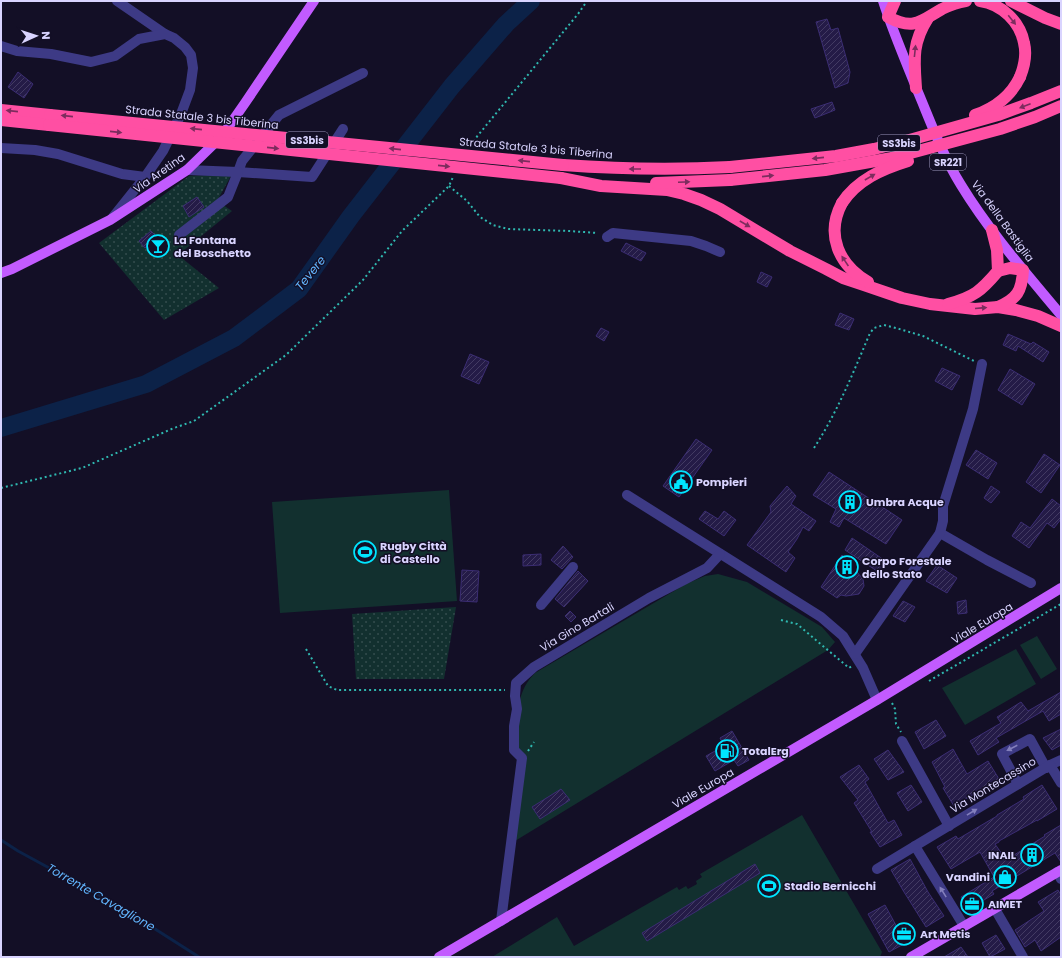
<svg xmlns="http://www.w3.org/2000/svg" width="1062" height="958" font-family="Poppins,sans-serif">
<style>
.green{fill:url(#green-dots)}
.pitch{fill:#12302f}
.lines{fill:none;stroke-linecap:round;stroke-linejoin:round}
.stream{stroke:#0c2248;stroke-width:3}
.river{stroke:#0c2248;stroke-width:18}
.building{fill:url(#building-hatch);stroke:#3b2d73}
.path{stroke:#2fb8b0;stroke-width:2;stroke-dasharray:2 3;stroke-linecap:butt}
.minor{stroke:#3d3a85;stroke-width:10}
.major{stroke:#c25bff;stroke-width:10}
.highway{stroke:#ff4fa3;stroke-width:12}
.highway-bridge{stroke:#ff4fa3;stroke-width:12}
.oneway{fill:#7d2c5e}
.oneway2{fill:#837fbc}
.labels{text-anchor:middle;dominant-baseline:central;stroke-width:3;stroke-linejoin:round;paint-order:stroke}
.shield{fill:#130f26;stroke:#9e99be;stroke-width:1}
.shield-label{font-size:10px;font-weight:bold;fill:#d9d4ff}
.street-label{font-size:11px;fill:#d9d4ff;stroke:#130f26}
.poi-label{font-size:11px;font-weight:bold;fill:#d9d4ff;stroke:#130f26;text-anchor:start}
.water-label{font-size:12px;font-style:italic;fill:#62b6ff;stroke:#130f26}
</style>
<defs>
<pattern id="green-dots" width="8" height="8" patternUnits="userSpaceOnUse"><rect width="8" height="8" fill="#12302f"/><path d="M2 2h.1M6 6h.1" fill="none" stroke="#344d4e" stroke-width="1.8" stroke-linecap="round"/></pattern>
<pattern id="building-hatch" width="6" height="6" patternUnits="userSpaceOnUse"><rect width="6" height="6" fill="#241b47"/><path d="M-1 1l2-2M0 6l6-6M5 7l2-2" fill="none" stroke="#433b63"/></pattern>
</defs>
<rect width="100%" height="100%" fill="#130f26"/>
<g class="green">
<path d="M232 174 217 201 232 211 178 255 219 288 164 320 99 243 189 176Z"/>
<path d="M456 607 444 679H356L352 614Z"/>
</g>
<g class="pitch">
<path d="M449 490 457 601 280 613 272 502Z"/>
<path d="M718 574 747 582 822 627 835 642 828 650 515 841C516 812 518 782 518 752 518 735 516 713 521 696 524 687 528 680 535 673L686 584 705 576Z"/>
<path d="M1037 636 1057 669 1041 679 1020 645Z"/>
<path d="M1016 649 1036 684 965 725 942 688Z"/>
<path d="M802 815 882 952 880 957H492L557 917 574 946 677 887 679 890 686 886 688 889 697 884 696 881 702 877 700 874Z"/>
</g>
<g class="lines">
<path class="stream" d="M1 840 18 851 119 906 199 957"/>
<path class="river" d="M1 428 146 384 234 338 299 289 351 216 452 86 506 24 531 1"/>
</g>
<g class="building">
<path d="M827 19 831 30 838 28 850 72 848 83 835 88 816 22Z"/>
<path d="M18 72 33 84 24 98 8 87Z"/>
<path d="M832 102 835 110 815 118 811 109Z"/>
<path d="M197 197 204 207 189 217 183 206Z"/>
<path d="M151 231 157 237 145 248 139 241Z"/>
<path d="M626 243 646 253 641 261 621 251Z"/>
<path d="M761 272 772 277 767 287 757 282Z"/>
<path d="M840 313 854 319 849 330 835 325Z"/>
<path d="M601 328 609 332 604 341 596 336Z"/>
<path d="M1008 334 1031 344 1033 342 1049 352 1043 362 1018 346 1016 351 1003 345Z"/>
<path d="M470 354 489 362 479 384 461 376Z"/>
<path d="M942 368 960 376 952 390 935 381Z"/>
<path d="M1010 369 1035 384 1022 405 998 390Z"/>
<path d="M696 439 712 450 679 497 663 486Z"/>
<path d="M976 450 997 463 988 479 966 465Z"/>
<path d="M1044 454 1060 465 1041 493 1026 482Z"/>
<path d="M829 472 902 520 886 544 844 518 839 527 830 522 836 509 813 495Z"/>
<path d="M787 486 796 496 791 504 816 521 809 531 803 527 797 539 788 552 795 558 786 572 747 545 771 512 770 506Z"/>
<path d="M991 486 1000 492 991 503 984 498Z"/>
<path d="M1052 499 1061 506V519L1054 528 1047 523 1029 548 1012 536 1021 522 1030 528Z"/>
<path d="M705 511 718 519 724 511 736 520 724 536 699 519Z"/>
<path d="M852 538 887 562 880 573 845 550Z"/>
<path d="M563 546 573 557 562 569 551 560Z"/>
<path d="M541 554V565L523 566V555Z"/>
<path d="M842 555 863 579 864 586 859 594 846 596 841 595 837 598 821 587Z"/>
<path d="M937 565 957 578 947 593 926 581Z"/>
<path d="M462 570 479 571 477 602 460 601Z"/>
<path d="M578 571 588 581 564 607 555 599Z"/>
<path d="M966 600 967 613 958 614 957 602Z"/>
<path d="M903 601 915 607 905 622 893 616Z"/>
<path d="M570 611 576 617 571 622 565 616Z"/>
<path d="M1061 692V714L1049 721 1043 711 996 738 999 742 978 755 970 741 1001 723 997 717 1021 702 1028 711Z"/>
<path d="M936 720 946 736 924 749 915 732Z"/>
<path d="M1061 729V745L1052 750 1043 738Z"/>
<path d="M732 731 749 760 738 766 734 760 715 771 706 756 724 746 720 738Z"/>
<path d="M953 749 967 774 988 761 999 779 954 806 943 788 945 787 932 762Z"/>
<path d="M888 750 904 772 888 780 874 759Z"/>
<path d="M859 765 869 779 865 782 888 823 894 820 902 835 880 847 870 832H872L854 803 858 800 840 777Z"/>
<path d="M911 785 922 802 908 811 897 793Z"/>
<path d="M1042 785 1057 809 1037 821V820L999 841V842L995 844 1006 860 1045 836 1044 835 1061 825V862L1055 853 992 891 994 894 969 909 961 897 994 877 980 852 951 869 937 847 956 836 958 839 997 816V815L1024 799 1023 797Z"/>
<path d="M561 789 570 800 540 819 532 807Z"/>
<path d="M910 859 928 892 944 916 926 927 904 892 891 870Z"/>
<path d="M755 864 760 873 647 941 642 933Z"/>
<path d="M1058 890 1061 895V937L1041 951 1035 940 1025 947 1015 930 1044 911 1038 902Z"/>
<path d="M885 905 898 929 905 925 913 939 889 952 868 914Z"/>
<path d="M996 935 1005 949 990 957 982 943Z"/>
<path d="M961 947 968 957H944Z"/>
</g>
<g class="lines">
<g class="path">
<path d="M470 145 578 14 587 1"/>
<path d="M449 186 467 201 480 217 493 225 508 229 569 231 598 233"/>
<path d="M814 448C838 411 853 373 870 333L874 328 884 325 896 328 923 336 974 361"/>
<path d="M1 488 82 468 174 428 194 421 286 355 363 280 402 231 449 186 453 177"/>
<path d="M781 620 797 624 849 668 852 666"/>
<path d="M306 649 328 686 337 690H505"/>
<path d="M929 681 1061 604"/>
<path d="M892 703 895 709 896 724 901 732"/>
<path d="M528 751 534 742"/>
</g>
<g class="minor">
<path d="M117 1 165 34"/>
<path d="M1 46 17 51 51 54 91 62 115 56 139 39 165 34 174 38 185 47 191 55 193 68 190 90 181 114 163 151 145 177 113 217"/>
<path d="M343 129 312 177 238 172 242 161 279 115 363 73"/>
<path d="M1 148 35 150 58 154 122 174 145 177"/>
<path d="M179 235 228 197 238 172 187 170"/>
<path d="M607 237 613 233 691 241 706 246 720 252"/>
<path d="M627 495 821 617 843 636 863 668 877 700"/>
<path d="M940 533 987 560 1031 583"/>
<path d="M541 605 573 567"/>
<path d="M855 654 940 533 943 521V506L973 409 982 364"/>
<path d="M902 741 949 826"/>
<path d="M1050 765 1061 760"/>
<path d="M1018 784 1002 754 1030 739 1046 768"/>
<path d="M915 846 964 926"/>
<path d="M877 869 915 846 1050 765 1061 783"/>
<path d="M1057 872 1061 879"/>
<path d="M995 909 1023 957"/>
<path d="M501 921 522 758 514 750V726L517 709 515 696 516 683 534 667 649 598 707 568 720 554"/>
</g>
<g class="major">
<path d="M883 1C893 32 906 62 918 92 931 123 943 156 961 185 989 231 1026 273 1061 315"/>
<path d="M1 273 12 269 110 220 187 170 222 136 245 103 314 1"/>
<path d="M439 957 877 700 1061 588"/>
<path d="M911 957 1061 870"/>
</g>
<g class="highway">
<path d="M895 1 888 17C914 31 921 21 942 9 950 5 958 2 966 1"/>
<path d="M980 1C1002 4 1020 22 1024 43 1027 55 1024 67 1020 77"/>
<path d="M1011 1 1045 18 1061 24"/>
<path d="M916 88C914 59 912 43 928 18"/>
<path d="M1 110 50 115"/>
<path d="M1 120 49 125"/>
<path d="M563 165C619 169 674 170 730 167"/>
<path d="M561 178 601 186 667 190 684 194 701 200 720 209 790 251 826 269 843 278 864 285 902 298 930 304 975 309 998 307 1016 310 1038 316 1061 326"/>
<path d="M656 183 730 180"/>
<path d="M842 203C825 235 839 265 868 282"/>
<path d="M948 304C974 297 981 291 998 271L997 250 992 230"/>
<path d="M998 307C1017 299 1022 291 1023 270L1010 268 998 271"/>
</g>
<g class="highway-bridge">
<path d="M50 115 563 165"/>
<path d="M975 115C995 108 1011 96 1020 77"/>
<path d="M49 125 561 178"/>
<path d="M730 167 836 156 874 149 906 141 998 115 1031 103 1061 91"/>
<path d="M730 180 825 170 892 158 1000 129 1035 117 1061 106"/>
<path d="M842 203C857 180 882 169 908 161"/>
</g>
</g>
<defs><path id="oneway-solid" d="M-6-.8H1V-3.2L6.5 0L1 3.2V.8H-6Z"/></defs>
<g class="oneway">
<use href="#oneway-solid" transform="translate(1012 20) rotate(51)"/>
<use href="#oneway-solid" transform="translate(915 51) rotate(-84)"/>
<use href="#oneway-solid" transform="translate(1025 106) rotate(159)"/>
<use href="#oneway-solid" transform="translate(12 111) rotate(-174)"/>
<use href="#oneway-solid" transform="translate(67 116) rotate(-174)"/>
<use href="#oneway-solid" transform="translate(196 129) rotate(-174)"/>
<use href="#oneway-solid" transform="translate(116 132) rotate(6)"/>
<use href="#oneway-solid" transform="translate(273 148) rotate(6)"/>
<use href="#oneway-solid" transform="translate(395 149) rotate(-174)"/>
<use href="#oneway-solid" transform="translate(818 158) rotate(174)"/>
<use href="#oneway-solid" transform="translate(524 161) rotate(-174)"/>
<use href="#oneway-solid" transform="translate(444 166) rotate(6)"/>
<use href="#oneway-solid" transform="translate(635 169) rotate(-180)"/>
<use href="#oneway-solid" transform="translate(768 176) rotate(-6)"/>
<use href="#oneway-solid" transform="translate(870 177) rotate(-30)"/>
<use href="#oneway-solid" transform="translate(684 182) rotate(-2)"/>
<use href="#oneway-solid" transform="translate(745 224) rotate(30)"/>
<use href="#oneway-solid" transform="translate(845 261) rotate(-124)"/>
<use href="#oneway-solid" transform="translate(981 308) rotate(-5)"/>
</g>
<g class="oneway2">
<use href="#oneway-solid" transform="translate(1012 748) rotate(153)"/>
<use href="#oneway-solid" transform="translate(972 812) rotate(-31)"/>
<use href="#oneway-solid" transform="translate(943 892) rotate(-122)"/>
</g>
<defs>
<g id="bar-ring" transform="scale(1.15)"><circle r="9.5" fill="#130f26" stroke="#00e5ff" stroke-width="1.5"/><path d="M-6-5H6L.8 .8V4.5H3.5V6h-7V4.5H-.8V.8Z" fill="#00e5ff"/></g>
<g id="civic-ring" transform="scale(1.15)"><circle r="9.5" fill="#130f26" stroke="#00e5ff" stroke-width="1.5"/><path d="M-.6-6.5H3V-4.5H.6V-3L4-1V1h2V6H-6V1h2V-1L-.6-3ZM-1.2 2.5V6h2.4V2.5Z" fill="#00e5ff"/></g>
<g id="building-ring" transform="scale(1.15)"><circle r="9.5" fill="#130f26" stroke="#00e5ff" stroke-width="1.5"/><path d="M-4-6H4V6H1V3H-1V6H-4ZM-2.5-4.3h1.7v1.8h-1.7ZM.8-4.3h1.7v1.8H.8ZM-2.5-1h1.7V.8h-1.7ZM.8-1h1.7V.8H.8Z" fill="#00e5ff"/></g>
<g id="stadium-ring" transform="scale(1.15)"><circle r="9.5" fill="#130f26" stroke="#00e5ff" stroke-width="1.5"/><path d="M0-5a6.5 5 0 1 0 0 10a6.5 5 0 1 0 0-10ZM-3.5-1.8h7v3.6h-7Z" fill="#00e5ff"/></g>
<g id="fuel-ring" transform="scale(1.15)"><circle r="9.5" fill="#130f26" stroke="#00e5ff" stroke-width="1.5"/><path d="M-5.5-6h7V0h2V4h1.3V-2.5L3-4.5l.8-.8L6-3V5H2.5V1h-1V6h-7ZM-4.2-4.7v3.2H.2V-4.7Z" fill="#00e5ff"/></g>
<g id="shop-ring" transform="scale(1.15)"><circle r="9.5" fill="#130f26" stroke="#00e5ff" stroke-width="1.5"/><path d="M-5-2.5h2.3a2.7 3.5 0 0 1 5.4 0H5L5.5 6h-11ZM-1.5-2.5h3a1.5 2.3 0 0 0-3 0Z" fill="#00e5ff"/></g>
<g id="office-ring" transform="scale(1.15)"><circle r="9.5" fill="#130f26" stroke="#00e5ff" stroke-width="1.5"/><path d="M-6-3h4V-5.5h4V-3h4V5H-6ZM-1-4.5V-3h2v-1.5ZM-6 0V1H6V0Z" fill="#00e5ff"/></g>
</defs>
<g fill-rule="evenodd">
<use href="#bar-ring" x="158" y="246"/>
<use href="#civic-ring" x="681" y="482"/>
<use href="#building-ring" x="850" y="502"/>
<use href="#stadium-ring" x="365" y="552"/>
<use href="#building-ring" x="847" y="567"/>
<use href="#fuel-ring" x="727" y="751"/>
<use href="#building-ring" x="1032" y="855"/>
<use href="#shop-ring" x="1005" y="877"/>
<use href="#stadium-ring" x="769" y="886"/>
<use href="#office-ring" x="972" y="904"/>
<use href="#office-ring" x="904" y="934"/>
</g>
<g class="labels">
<g class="shield">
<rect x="286" y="132" width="42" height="16" rx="3"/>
<rect x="878" y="135" width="42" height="16" rx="3"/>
<rect x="930" y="154" width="36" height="16" rx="3"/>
</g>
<g class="shield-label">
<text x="307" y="140">SS3bis</text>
<text x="899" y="143">SS3bis</text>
<text x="948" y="162">SR221</text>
</g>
<g class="street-label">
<text transform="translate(202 117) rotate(6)">Strada Statale 3 bis Tiberina</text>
<text transform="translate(536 148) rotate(5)">Strada Statale 3 bis Tiberina</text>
<text transform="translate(159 173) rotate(-35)">Via Aretina</text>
<text transform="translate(1003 221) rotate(54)">Via della Bastiglia</text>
<text transform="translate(982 623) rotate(-31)">Viale Europa</text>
<text transform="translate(577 627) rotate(-31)">Via Gino Bartali</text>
<text transform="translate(993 785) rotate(-31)">Via Montecassino</text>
<text transform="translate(703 788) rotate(-30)">Viale Europa</text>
</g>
<g class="poi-label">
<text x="174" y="240">La Fontana<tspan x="174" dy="13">del Boschetto</tspan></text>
<text x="696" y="482">Pompieri</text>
<text x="866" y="502">Umbra Acque</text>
<text x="380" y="546">Rugby Città<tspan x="380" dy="13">di Castello</tspan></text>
<text x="862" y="561">Corpo Forestale<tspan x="862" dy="13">dello Stato</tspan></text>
<text x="742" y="751">TotalErg</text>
<text x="1016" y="855" text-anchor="end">INAIL</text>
<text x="990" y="877" text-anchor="end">Vandini</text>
<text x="784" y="886">Stadio Bernicchi</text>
<text x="988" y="904">AIMET</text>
<text x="920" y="934">Art Metis</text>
</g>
<g class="water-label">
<text transform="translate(310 273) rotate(-51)">Tevere</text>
<text transform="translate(101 897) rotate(30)">Torrente Cavaglione</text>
</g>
</g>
<rect width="1062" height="958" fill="none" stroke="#d9d4ff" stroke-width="4"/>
<g transform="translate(36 36) rotate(87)" stroke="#130f26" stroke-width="3" paint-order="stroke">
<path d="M0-3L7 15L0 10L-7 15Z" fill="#d9d4ff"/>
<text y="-6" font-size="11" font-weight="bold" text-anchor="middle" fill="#d9d4ff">N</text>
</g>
</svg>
